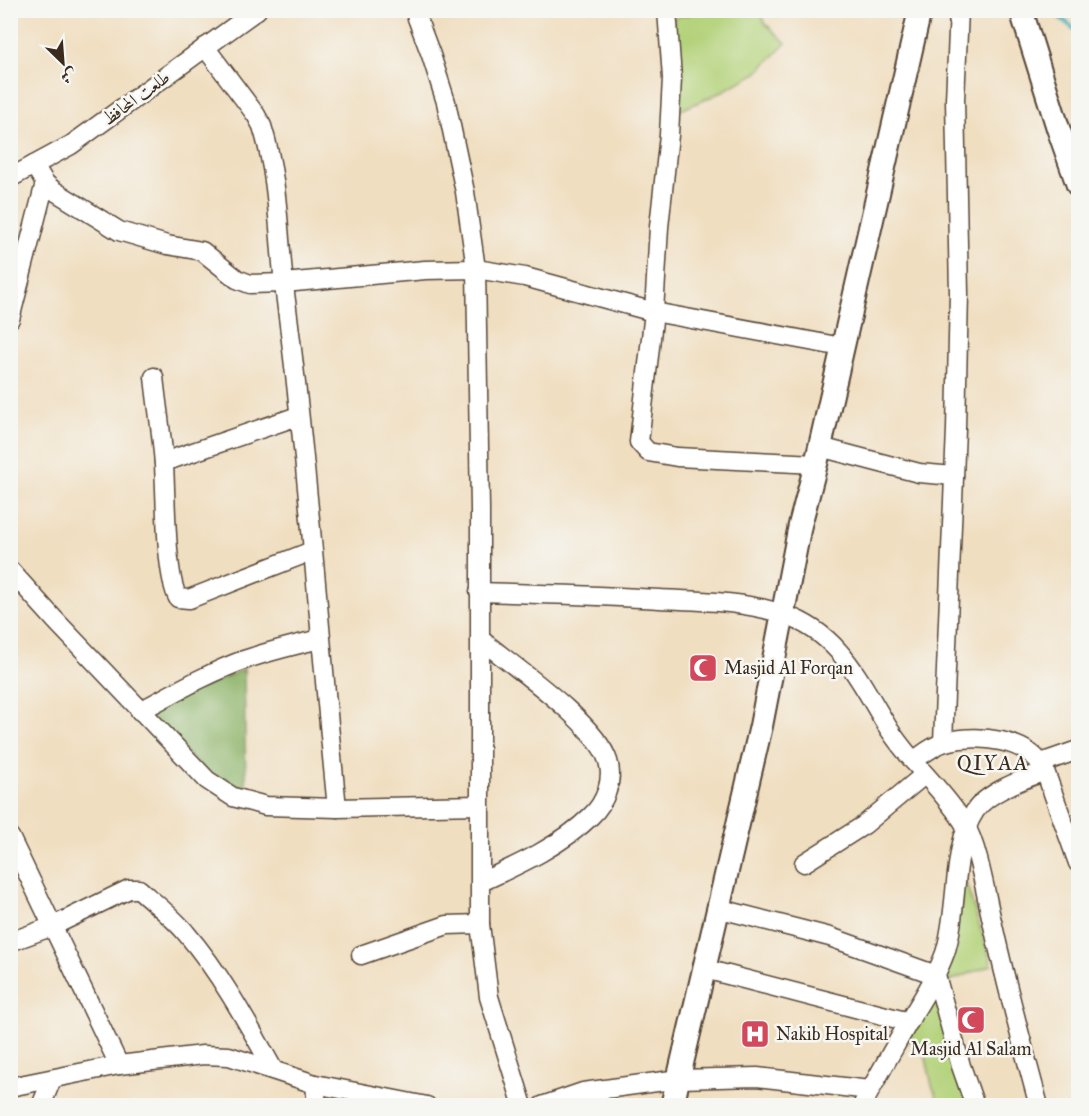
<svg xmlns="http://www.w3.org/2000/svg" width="1089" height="1116" font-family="'IM FELL Great Primer',Amiri,serif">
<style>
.green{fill:#b3d279;stroke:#777e4c;stroke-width:1.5}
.forest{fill:#8eb469;stroke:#646f44;stroke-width:1.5}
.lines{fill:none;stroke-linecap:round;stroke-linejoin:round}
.stream{stroke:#3daeb4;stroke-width:4.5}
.minor-casing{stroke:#564536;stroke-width:21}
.major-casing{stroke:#564536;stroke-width:26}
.minor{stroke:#fff;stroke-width:18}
.major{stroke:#fff;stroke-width:22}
.labels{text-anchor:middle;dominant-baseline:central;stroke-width:5;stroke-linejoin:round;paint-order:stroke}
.street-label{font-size:18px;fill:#3b2a1e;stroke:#f6f6f2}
.poi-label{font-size:18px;fill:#3b2a1e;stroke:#f6f6f2;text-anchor:start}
.quarter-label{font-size:21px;letter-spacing:1.5px;fill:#3b2a1e;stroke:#f6f6f2}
</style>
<rect width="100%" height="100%" fill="#f6f6f2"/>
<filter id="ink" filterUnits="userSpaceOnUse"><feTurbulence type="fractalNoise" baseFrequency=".0167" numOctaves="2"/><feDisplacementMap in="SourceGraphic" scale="12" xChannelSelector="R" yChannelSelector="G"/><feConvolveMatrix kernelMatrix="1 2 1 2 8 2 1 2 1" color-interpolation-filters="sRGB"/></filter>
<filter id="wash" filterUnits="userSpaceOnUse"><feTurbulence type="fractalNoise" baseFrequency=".008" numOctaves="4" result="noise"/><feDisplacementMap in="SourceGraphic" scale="24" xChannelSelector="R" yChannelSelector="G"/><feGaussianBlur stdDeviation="1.35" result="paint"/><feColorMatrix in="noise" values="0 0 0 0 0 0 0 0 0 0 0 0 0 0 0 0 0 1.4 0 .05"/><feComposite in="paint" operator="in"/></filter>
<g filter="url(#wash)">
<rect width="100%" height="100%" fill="#f0dec0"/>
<g class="green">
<path d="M702 11H759L766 24 786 43 757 73 715 95 674 113V18Z"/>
<path d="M964 877 992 965 947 982 944 976Z"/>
<path d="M931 995H935L968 1105H940L932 1085 923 1045 908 1041Z"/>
<path d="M328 1098 379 1105 327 1106Z"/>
</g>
<path class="forest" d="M244 669 246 789 211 777 145 713Z"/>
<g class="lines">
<path class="stream" d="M1051 10 1078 32"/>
</g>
</g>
<g filter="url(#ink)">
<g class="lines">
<g class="minor-casing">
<g id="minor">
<path d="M414 10 431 55 446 102 465 192 476 269 480 509V924L489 997 523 1106"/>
<path d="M667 10 672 78 669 135 659 227 654 312 639 442 648 452 677 457 816 464"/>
<path d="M205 47 256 115 262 126C280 183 278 242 286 301 308 470 320 639 337 808"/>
<path d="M34 165 45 183 53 190 119 231 167 245 202 251 237 279 250 284 284 283 425 270 476 269 525 277 654 312 842 347"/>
<path d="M10 178 71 145 257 10"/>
<path d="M10 319 45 183"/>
<path d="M154 377C157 406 162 435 164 465 166 495 165 574 178 598L189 599 312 551"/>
<path d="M820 447 919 473 954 476"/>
<path d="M164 462 298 416"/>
<path d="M10 570 55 620 207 780 233 797 266 806 337 808 479 805"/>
<path d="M479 592C539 594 600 595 660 599 701 601 746 601 785 615 842 635 860 683 889 729 911 764 944 790 965 825 978 846 986 896 992 921 1006 983 1022 1044 1039 1106"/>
<path d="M480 639C513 666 596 723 608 761 614 780 605 803 591 816 562 845 518 865 481 882"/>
<path d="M140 711C174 693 208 673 244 660 269 651 295 645 320 639"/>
<path d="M943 742 956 429 959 293 955 100 959 10"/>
<path d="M913 761C923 754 934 745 945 742 977 734 1030 738 1045 771L1078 863"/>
<path d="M1041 763 1078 750"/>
<path d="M10 837 119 1065"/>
<path d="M804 863 864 825 924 775"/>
<path d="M717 908 830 937 936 975 961 1066 975 1106"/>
<path d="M10 942 53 926 129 889H139C154 903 173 917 186 933 221 974 247 1022 273 1069"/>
<path d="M361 955 447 925 480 924"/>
<path d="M705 969 909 1022"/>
<path d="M315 1084 317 1106"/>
<path d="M10 1087 119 1065 203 1055 229 1056 315 1084 427 1106"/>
<path d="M41 1106 52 1079"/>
<path d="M542 1106 583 1092 679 1079 757 1077 870 1090"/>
<path d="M862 1106C878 1075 896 1045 913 1014 925 995 937 975 945 953 959 911 951 847 975 811 987 792 1024 779 1045 771"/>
</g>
</g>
<g class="major-casing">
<g id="major">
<path d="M1021 10 1058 128 1078 185"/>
<path d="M672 1106 761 726 800 525 816 464 920 10"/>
</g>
</g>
<use href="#minor" class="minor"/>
<use href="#major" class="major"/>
</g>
</g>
<defs>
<g id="mosque-square" transform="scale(1.5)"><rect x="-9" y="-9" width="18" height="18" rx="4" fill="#d1495b" stroke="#f6f6f2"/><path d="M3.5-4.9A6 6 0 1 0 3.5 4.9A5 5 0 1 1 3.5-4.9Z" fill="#fff"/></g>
<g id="hospital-square" transform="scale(1.5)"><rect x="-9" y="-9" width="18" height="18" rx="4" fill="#d1495b" stroke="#f6f6f2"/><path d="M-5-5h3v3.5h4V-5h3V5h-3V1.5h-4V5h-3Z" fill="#fff"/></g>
</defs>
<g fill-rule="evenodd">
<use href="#mosque-square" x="703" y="668"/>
<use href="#mosque-square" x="971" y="1020"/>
<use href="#hospital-square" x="755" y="1034"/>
</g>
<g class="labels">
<g class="street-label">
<text transform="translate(136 98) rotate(-36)">طلعت المحافظ</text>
</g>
<g class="poi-label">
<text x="724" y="668">Masjid Al Forqan</text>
<text x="776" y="1034">Nakib Hospital</text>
<text x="971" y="1049" text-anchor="middle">Masjid Al Salam</text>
</g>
<g class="quarter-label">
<text x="993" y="763">QIYAA</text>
</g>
</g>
<rect width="1089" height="1116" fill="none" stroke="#f6f6f2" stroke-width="36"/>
<g transform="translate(63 63) rotate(155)" stroke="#f6f6f2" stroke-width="4.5" paint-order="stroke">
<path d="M0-4.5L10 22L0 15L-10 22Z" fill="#3b2a1e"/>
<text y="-9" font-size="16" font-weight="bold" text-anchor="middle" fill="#3b2a1e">ش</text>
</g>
</svg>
